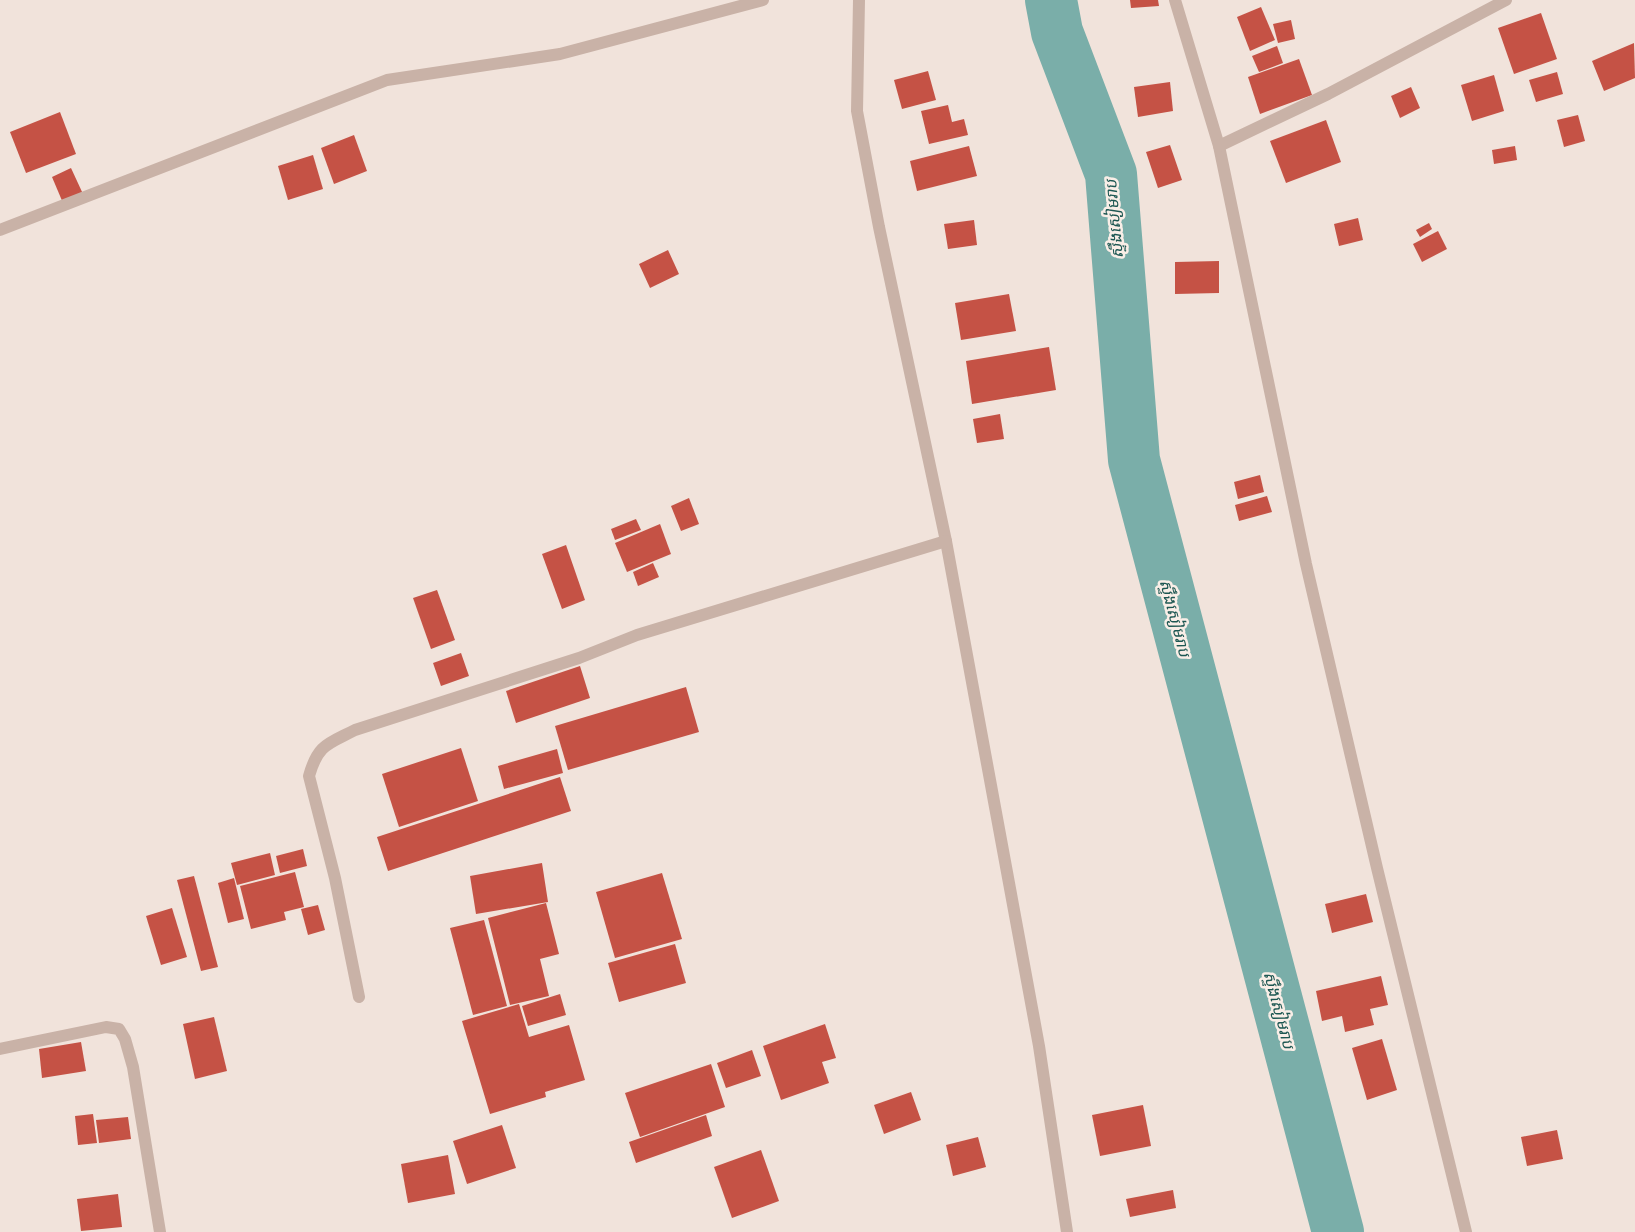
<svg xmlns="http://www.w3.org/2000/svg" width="1635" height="1232" font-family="Poppins,'Noto Sans Khmer',sans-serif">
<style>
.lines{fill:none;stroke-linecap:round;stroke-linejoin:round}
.river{stroke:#7aaea9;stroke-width:52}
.building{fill:#c55245}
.street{stroke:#c9b2a7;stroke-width:12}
.labels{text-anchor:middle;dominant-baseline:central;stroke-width:5;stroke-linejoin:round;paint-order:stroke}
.water-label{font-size:16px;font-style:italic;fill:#1d5752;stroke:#f9eee7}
</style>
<rect width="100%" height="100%" fill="#f1e3db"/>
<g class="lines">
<path class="river" d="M1051 0 1057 32 1111 174 1134 460 1338 1232"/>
</g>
<g class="building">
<path d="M1130 0H1158L1159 6 1131 8Z"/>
<path d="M1261 7 1275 40 1250 51 1237 17Z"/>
<path d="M1541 13 1557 59 1514 74 1498 28Z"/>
<path d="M1291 20 1295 39 1278 43 1273 24Z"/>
<path d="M1634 43 1635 78 1604 91 1592 61Z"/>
<path d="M1277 46 1283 63 1259 72 1252 56Z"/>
<path d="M1299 59 1312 95 1260 114 1248 77Z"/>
<path d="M928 71 936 100 902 109 894 80Z"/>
<path d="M1557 72 1563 94 1536 102 1529 80Z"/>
<path d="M1494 75 1504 111 1472 121 1461 85Z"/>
<path d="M1170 82 1173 111 1138 117 1134 87Z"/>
<path d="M1411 87 1420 108 1400 118 1391 96Z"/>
<path d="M948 105 952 122 964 119 968 135 929 144 921 111Z"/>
<path d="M60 112 76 154 26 173 10 132Z"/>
<path d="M1578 115 1585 141 1564 147 1557 120Z"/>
<path d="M1326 120 1341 162 1286 183 1270 141Z"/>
<path d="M354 135 367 171 334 184 321 148Z"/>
<path d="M1170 145 1182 180 1158 188 1146 152Z"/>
<path d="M969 146 977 176 917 191 910 161Z"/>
<path d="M1515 146 1517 160 1494 164 1492 150Z"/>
<path d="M313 155 323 189 288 200 278 166Z"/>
<path d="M71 168 83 194 63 203 52 177Z"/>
<path d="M1358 218 1363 240 1339 246 1334 224Z"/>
<path d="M974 220 977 245 948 249 944 224Z"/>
<path d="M1429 223 1432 229 1420 237 1416 230Z"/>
<path d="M1438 231 1447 249 1422 262 1413 244Z"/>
<path d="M668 250 679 274 650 288 639 264Z"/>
<path d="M1219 261V293L1175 294V262Z"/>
<path d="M1009 294 1016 331 961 340 955 303Z"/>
<path d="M1049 347 1056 390 972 404 966 361Z"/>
<path d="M1000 414 1004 439 977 443 973 419Z"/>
<path d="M1260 475 1264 492 1238 499 1234 482Z"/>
<path d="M1267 496 1272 512 1239 521 1235 505Z"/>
<path d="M689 498 699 524 681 531 671 506Z"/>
<path d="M636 519 641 530 615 540 611 529Z"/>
<path d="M660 524 671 554 627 572 615 543Z"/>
<path d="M566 545 585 600 562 609 542 554Z"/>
<path d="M653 563 659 577 638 586 633 572Z"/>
<path d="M437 590 455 640 431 649 413 598Z"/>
<path d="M461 653 469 676 441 686 433 663Z"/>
<path d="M580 666 590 698 516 723 506 691Z"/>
<path d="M686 687 699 732 568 770 555 726Z"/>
<path d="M461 748 478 801 399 827 382 774Z"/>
<path d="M557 749 563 773 504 789 498 766Z"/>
<path d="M560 777 571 811 388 871 377 837Z"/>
<path d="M303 849 307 866 280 873 276 856Z"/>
<path d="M270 853 275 875 237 885 231 863Z"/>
<path d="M542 863 548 902 476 914 470 876Z"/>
<path d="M295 872 304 907 284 912 286 920 251 929 240 886Z"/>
<path d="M662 873 682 939 615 958 596 892Z"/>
<path d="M194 876 218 967 201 971 177 880Z"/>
<path d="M234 878 244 919 228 923 218 883Z"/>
<path d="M1366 894 1373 922 1332 933 1325 904Z"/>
<path d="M546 903 559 954 540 959 549 996 510 1005 488 918Z"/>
<path d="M318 905 325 930 308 935 301 909Z"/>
<path d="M172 908 187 957 161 965 146 916Z"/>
<path d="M484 920 507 1006 473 1015 450 928Z"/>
<path d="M675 944 686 983 619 1002 608 963Z"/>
<path d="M1381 976 1388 1005 1370 1009 1374 1025 1345 1032 1342 1016 1322 1021 1316 991Z"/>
<path d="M560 994 566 1015 528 1026 522 1006Z"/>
<path d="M519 1004 529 1037 569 1025 585 1080 545 1092 546 1097 490 1114 462 1021Z"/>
<path d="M214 1017 227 1071 195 1079 183 1024Z"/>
<path d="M825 1024 836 1058 822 1062 829 1083 781 1100 763 1046Z"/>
<path d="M1382 1039 1397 1090 1367 1100 1352 1048Z"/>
<path d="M81 1042 86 1071 42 1078 39 1049Z"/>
<path d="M752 1050 761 1076 726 1088 717 1063Z"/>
<path d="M711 1064 725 1107 640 1137 625 1093Z"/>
<path d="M911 1092 921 1120 884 1134 874 1105Z"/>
<path d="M1143 1105 1151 1146 1100 1156 1092 1115Z"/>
<path d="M93 1114 97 1143 78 1145 75 1116Z"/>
<path d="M706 1115 712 1136 636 1163 629 1142Z"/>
<path d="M128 1117 131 1139 99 1143 96 1120Z"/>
<path d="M502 1125 516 1168 467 1184 453 1141Z"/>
<path d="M1557 1130 1563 1159 1527 1166 1521 1137Z"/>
<path d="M978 1137 986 1167 953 1176 946 1145Z"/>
<path d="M761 1150 779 1201 732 1218 714 1167Z"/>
<path d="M448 1155 455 1194 408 1203 401 1164Z"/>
<path d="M1173 1190 1176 1208 1130 1217 1126 1199Z"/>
<path d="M118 1194 122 1227 81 1231 77 1199Z"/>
</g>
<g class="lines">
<g class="street">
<path d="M859 0 857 111 879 227 946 541 1039 1046 1067 1232"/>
<path d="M1175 0 1219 146 1306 564 1377 868 1466 1232"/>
<path d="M1219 146 1328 94 1506 0"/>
<path d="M0 230 387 80 560 54 763 0"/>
<path d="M359 997 335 878 309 776C318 744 328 744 355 730L579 658 637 635 946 541"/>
<path d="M0 1049 106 1027 119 1029 125 1039 133 1067 160 1232"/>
</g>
</g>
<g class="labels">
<g class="water-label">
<text transform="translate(1114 219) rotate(-95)">ស្ទឹងសៀមរាប</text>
<text transform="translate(1175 618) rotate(75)">ស្ទឹងសៀមរាប</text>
<text transform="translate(1279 1010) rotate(75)">ស្ទឹងសៀមរាប</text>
</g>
</g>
</svg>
